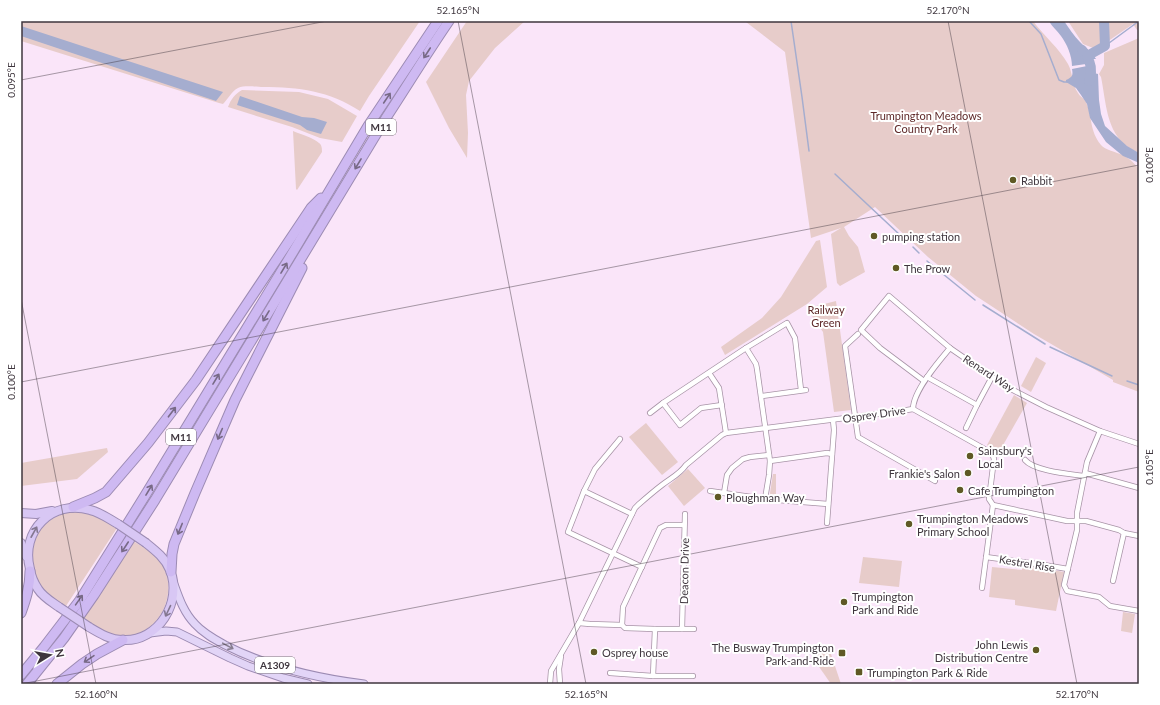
<svg xmlns="http://www.w3.org/2000/svg" width="1160" height="705" font-family="Lato,sans-serif">
<style>
.green{fill:#e7ccca}
.water{fill:#a5adcf}
.lines{fill:none;stroke-linecap:round;stroke-linejoin:round}
.stream{stroke:#a5adcf;stroke-width:1.5}
.river{stroke:#a5adcf;stroke-width:10}
.minor-casing{stroke:#a793a6;stroke-width:6}
.primary-casing{stroke:#9c8bb3;stroke-width:9}
.trunk-casing{stroke:#9c8bb3;stroke-width:10}
.motorway-casing{stroke:#9c8bb3;stroke-width:11}
.minor{stroke:#fff;stroke-width:4.5}
.primary{stroke:#e2d5f7;stroke-width:7}
.trunk{stroke:#d8c7f4;stroke-width:8}
.motorway{stroke:#ceb9f2;stroke-width:9}
.trunk-bridge-casing{stroke:#9c8bb3;stroke-width:10;stroke-linecap:butt}
.trunk-bridge{stroke:#d8c7f4;stroke-width:8}
.oneway{stroke:#786a86}
.oneway2{stroke:#847790}
.oneway3{stroke:#887e91}
.ticks{fill:none;stroke:#3f363e;stroke-width:1;stroke-opacity:0.45}
.poi-dot{fill:#5f5925;stroke:#fff;stroke-width:1.5}
.labels{text-anchor:middle;dominant-baseline:central;stroke-width:4;stroke-linejoin:round;paint-order:stroke}
.shield{fill:#fff;stroke:#797278;stroke-width:1}
.shield-label{font-size:10px;font-weight:bold;fill:#3f363e}
.park-label{font-size:11px;fill:#5e2828;stroke:#fff}
.poi-label{font-size:11px;fill:#3f363e;stroke:#fff;text-anchor:start}
.street-label{font-size:11px;fill:#3f363e;stroke:#fff}
.neatline{fill:none;stroke:#3f363e;stroke-width:1.5}
.ticks-label{font-size:10px;text-anchor:middle;fill:#3f363e}
</style>
<rect width="100%" height="100%" fill="#fae5f9"/>
<g class="green">
<path d="M21 21H420L369 96 360 111C329 91 299 87 263 87 256 87 245 85 238 88 232 91 228 99 223 104L219 103 21 41Z"/>
<path d="M467 21H525L495 48 469 81 466 95 468 133 467 158 449 128 426 82Z"/>
<path d="M710 21H1033C1044 36 1059 48 1068 64 1073 73 1072 85 1078 93 1080 97 1084 98 1086 102 1093 118 1089 130 1101 145 1105 150 1116 152 1123 155 1130 159 1134 163 1139 169V392L1113 382V380L1034 334 976 296 928 257 875 207 844 227 849 236 858 247 865 272 840 286 837 283 831 234 841 228 811 238 785 52 746 22Z"/>
<path d="M1068 21H1139V30H1137L1133 24 1101 46 1093 48 1083 44Z"/>
<path d="M1139 38V153C1135 151 1131 149 1128 147 1106 132 1106 101 1101 77L1099 74 1104 65V53Z"/>
<path d="M242 90 299 92 328 99 357 116 342 142 320 138 292 127 228 107C231 99 235 94 242 90Z"/>
<path d="M293 131C300 134 314 138 319 143 322 145 322 149 322 152L297 190 296 189Z"/>
<path d="M820 240 827 287 807 304 725 355 721 347 762 318 781 297 816 241Z"/>
<path d="M836 301 851 410 834 412 823 332 808 310 812 307Z"/>
<path d="M1036 357 1046 363 1031 392 1021 386Z"/>
<path d="M1014 395 1027 403 998 454 987 445Z"/>
<path d="M646 423 678 462 662 475 629 437Z"/>
<path d="M107 448 108 452 77 479 21 486V463Z"/>
<path d="M688 469 705 488 684 506 668 486Z"/>
<path d="M773 474H776V496H771L770 493Z"/>
<path d="M77 511 96 515 117 528 66 606C54 599 39 591 35 578 34 574 34 569 33 565 33 561 32 557 31 553 31 550 33 547 33 544 39 524 57 513 77 511Z"/>
<path d="M133 541C143 547 153 552 160 561 182 593 158 640 118 636 104 634 94 626 82 619Z"/>
<path d="M863 557 902 561 899 587 859 583Z"/>
<path d="M1023 565 1064 572 1056 611 1015 605V600L989 597 992 567 1022 570Z"/>
<path d="M1123 612 1135 614 1132 633 1121 631Z"/>
<path d="M825 649 830 651 841 684H831L815 661V654L819 650Z"/>
</g>
<g class="water">
<path d="M1049 21H1064C1069 28 1074 36 1080 42 1086 48 1092 52 1096 59H1092L1091 62H1088L1087 61 1086 64 1072 66C1072 56 1067 44 1061 36 1057 30 1052 27 1049 21Z"/>
<path d="M21 26 223 92 216 101 21 36Z"/>
<path d="M1087 66 1089 72 1091 68 1094 73 1098 74 1099 100 1101 114 1105 126 1127 146 1139 153V164L1137 162 1123 156 1106 142 1090 118 1087 104 1081 95 1076 88 1066 82V80C1073 77 1073 75 1072 69Z"/>
<path d="M240 96 302 117 314 118 327 122 321 134 307 130 300 125 237 105Z"/>
</g>
<g class="lines">
<g class="stream">
<path d="M791 21 802 97 809 151"/>
<path d="M1029 21 1041 34 1059 80 1064 82H1068"/>
<path d="M1105 46 1139 21"/>
<path d="M835 174 900 235"/>
<path d="M913 247 919 253"/>
<path d="M927 261 975 300"/>
<path d="M983 305 1045 344"/>
<path d="M1050 347 1112 376"/>
<path d="M1127 381 1139 385"/>
</g>
<g class="river">
<path d="M1082 50C1087 56 1092 63 1091 72 1091 75 1090 78 1089 81"/>
<path d="M1087 56 1105 46 1104 21"/>
</g>
<g class="minor-casing">
<g id="minor">
<path d="M858 334 845 346 858 437 935 481"/>
<path d="M746 348 756 364 757 369 770 461 769 475 765 499"/>
<path d="M709 373 719 388 726 433"/>
<path d="M927 377 977 405"/>
<path d="M924 381 880 348 861 330 889 296 950 348 992 377 1011 389 1046 407 1100 431 1139 444"/>
<path d="M762 396 806 390"/>
<path d="M722 405 701 408 680 425 663 403 746 348 787 323 795 338 801 390"/>
<path d="M913 409C913 391 939 361 950 348"/>
<path d="M650 413 663 403"/>
<path d="M966 428 977 405 992 377"/>
<path d="M1100 431 1087 462 1077 513V530L1064 585 1067 591 1099 597 1110 606 1139 611"/>
<path d="M1025 460C1034 471 1070 474 1084 476"/>
<path d="M770 461 827 453 832 454"/>
<path d="M1085 473 1139 488"/>
<path d="M584 491 595 469 620 439"/>
<path d="M710 491 765 499 828 504"/>
<path d="M724 493 727 475 732 468 743 459 750 457 769 455"/>
<path d="M632 514 584 491 568 532 642 567"/>
<path d="M827 523 834 430 833 420"/>
<path d="M986 557 1044 565 1068 569"/>
<path d="M1113 581 1124 533"/>
<path d="M982 588 993 505"/>
<path d="M579 623 590 624 622 625 625 628 655 629H694"/>
<path d="M622 625 623 607 660 528 666 525H684"/>
<path d="M682 629 685 514"/>
<path d="M610 673 653 676H693"/>
<path d="M653 676 655 629"/>
<path d="M550 684 551 671 579 623 635 508 638 505C646 498 654 491 662 485 671 478 680 474 686 465L722 435 726 433 901 411 913 409 990 452 993 456 994 459 989 499 993 505 1067 521H1086L1119 530 1124 533 1139 536"/>
<path d="M560 684 559 669 561 656"/>
</g>
</g>
<g class="primary-casing">
<g id="primary">
<path d="M174 584C179 598 184 613 195 624 203 633 214 639 225 645 268 667 316 678 364 684"/>
<path d="M150 633 166 631 177 632 230 658 248 666 283 678 308 684"/>
</g>
</g>
<g class="trunk-casing">
<g id="trunk">
<path d="M21 513 36 514 52 511"/>
<path d="M21 543 26 556"/>
<path d="M59 607C52 602 43 597 38 589 34 583 31 576 30 569 20 531 52 499 90 510 100 512 109 519 118 524"/>
<path d="M89 627C99 633 110 640 123 640 158 642 183 602 170 570 165 558 156 551 146 543"/>
</g>
</g>
<g class="motorway-casing">
<g id="motorway">
<path d="M73 507 95 498 106 492 148 443 196 380 311 208 321 198"/>
<path d="M171 572 172 554 174 544 195 493 235 400 302 268"/>
<path d="M21 613C26 599 30 587 30 571"/>
<path d="M21 675 44 647 80 600 146 494 290 257 368 126 438 21"/>
<path d="M27 684 64 638 94 595 155 500 386 118C407 86 427 53 449 21"/>
<path d="M57 684 82 664 97 654 123 640"/>
</g>
</g>
<use href="#minor" class="minor"/>
<use href="#primary" class="primary"/>
<use href="#trunk" class="trunk"/>
<use href="#motorway" class="motorway"/>
<g class="trunk-bridge-casing">
<g id="trunk-bridge">
<path d="M118 524 146 543"/>
<path d="M59 607 89 627"/>
</g>
</g>
<use href="#trunk-bridge" class="trunk-bridge"/>
</g>
<defs><path id="oneway-shaft" d="M-6 0H5M1.5-3L5.5 0L1.5 3" fill="none" stroke-width="1.6" stroke-linecap="round" stroke-linejoin="round"/></defs>
<g class="oneway">
<use href="#oneway-shaft" transform="translate(427 53) rotate(123)"/>
<use href="#oneway-shaft" transform="translate(387 98) rotate(-56)"/>
<use href="#oneway-shaft" transform="translate(358 164) rotate(121)"/>
<use href="#oneway-shaft" transform="translate(284 268) rotate(-59)"/>
<use href="#oneway-shaft" transform="translate(266 316) rotate(121)"/>
<use href="#oneway-shaft" transform="translate(216 379) rotate(-59)"/>
<use href="#oneway-shaft" transform="translate(172 412) rotate(-53)"/>
<use href="#oneway-shaft" transform="translate(220 434) rotate(113)"/>
<use href="#oneway-shaft" transform="translate(149 490) rotate(-59)"/>
<use href="#oneway-shaft" transform="translate(180 529) rotate(112)"/>
<use href="#oneway-shaft" transform="translate(125 547) rotate(123)"/>
<use href="#oneway-shaft" transform="translate(79 600) rotate(-55)"/>
<use href="#oneway-shaft" transform="translate(89 659) rotate(146)"/>
</g>
<g class="oneway2">
<use href="#oneway-shaft" transform="translate(34 532) rotate(-61)"/>
<use href="#oneway-shaft" transform="translate(168 611) rotate(115)"/>
</g>
<use class="oneway3" href="#oneway-shaft" transform="translate(228 646) rotate(28)"/>
<path class="ticks" d="M458 21 586 684M948 21 1077 684M21 80 327 21M21 299 96 684M21 382 1139 165M21 684 1139 467"/>
<g class="poi-dot">
<circle cx="1013" cy="180" r="4"/>
<circle cx="874" cy="236" r="4"/>
<circle cx="896" cy="268" r="4"/>
<circle cx="970" cy="456" r="4"/>
<circle cx="968" cy="473" r="4"/>
<circle cx="960" cy="490" r="4"/>
<circle cx="718" cy="497" r="4"/>
<circle cx="909" cy="524" r="4"/>
<circle cx="844" cy="602" r="4"/>
<circle cx="1036" cy="650" r="4"/>
<circle cx="594" cy="652" r="4"/>
<rect x="838" y="649" width="8" height="8" rx="2"/>
<rect x="855" y="668" width="8" height="8" rx="2"/>
</g>
<g class="labels">
<g class="shield">
<rect x="366" y="119" width="30" height="16" rx="3"/>
<rect x="166" y="429" width="30" height="16" rx="3"/>
<rect x="255" y="657" width="40" height="16" rx="3"/>
</g>
<g class="shield-label">
<text x="381" y="127">M11</text>
<text x="181" y="437">M11</text>
<text x="275" y="665">A1309</text>
</g>
<g class="park-label">
<text x="926" y="115">Trumpington Meadows<tspan x="926" dy="13">Country Park</tspan></text>
<text x="826" y="309">Railway<tspan x="826" dy="13">Green</tspan></text>
</g>
<g class="poi-label">
<text x="1021" y="180">Rabbit</text>
<text x="882" y="236">pumping station</text>
<text x="904" y="268">The Prow</text>
<text x="978" y="450">Sainsbury's<tspan x="978" dy="13">Local</tspan></text>
<text x="960" y="473" text-anchor="end">Frankie's Salon</text>
<text x="968" y="490">Cafe Trumpington</text>
<text x="726" y="497">Ploughman Way</text>
<text x="917" y="518">Trumpington Meadows<tspan x="917" dy="13">Primary School</tspan></text>
<text x="852" y="596">Trumpington<tspan x="852" dy="13">Park and Ride</tspan></text>
<text x="1028" y="644" text-anchor="end">John Lewis<tspan x="1028" dy="13">Distribution Centre</tspan></text>
<text x="834" y="647" text-anchor="end">The Busway Trumpington<tspan x="834" dy="13">Park-and-Ride</tspan></text>
<text x="602" y="652">Osprey house</text>
<text x="867" y="672">Trumpington Park &amp; Ride</text>
</g>
<g class="street-label">
<text transform="translate(989 373) rotate(33)">Renard Way</text>
<text transform="translate(874 414) rotate(-8)">Osprey Drive</text>
<text transform="translate(1027 563) rotate(9)">Kestrel Rise</text>
<text transform="translate(684 571) rotate(-89)">Deacon Drive</text>
</g>
</g>
<rect width="1160" height="705" fill="none" stroke="#ffffff" stroke-width="44"/>
<g transform="translate(50 655) rotate(79)" stroke="#ffffff" stroke-width="3" paint-order="stroke">
<path d="M0-3L7 15L0 10L-7 15Z" fill="#3f363e"/>
<text y="-6" font-size="11" font-weight="bold" text-anchor="middle" fill="#3f363e">N</text>
</g>
<rect x="22" y="22" width="1116" height="661" class="neatline"/>
<g class="ticks-label">
<text x="458" y="14">52.165°N</text>
<text x="948" y="14">52.170°N</text>
<text transform="translate(11 80) rotate(-90)" y="4">0.095°E</text>
<text transform="translate(1149 165) rotate(-90)" y="4">0.100°E</text>
<text transform="translate(11 382) rotate(-90)" y="4">0.100°E</text>
<text transform="translate(1149 467) rotate(-90)" y="4">0.105°E</text>
<text x="96" y="698">52.160°N</text>
<text x="586" y="698">52.165°N</text>
<text x="1077" y="698">52.170°N</text>
</g>
</svg>
